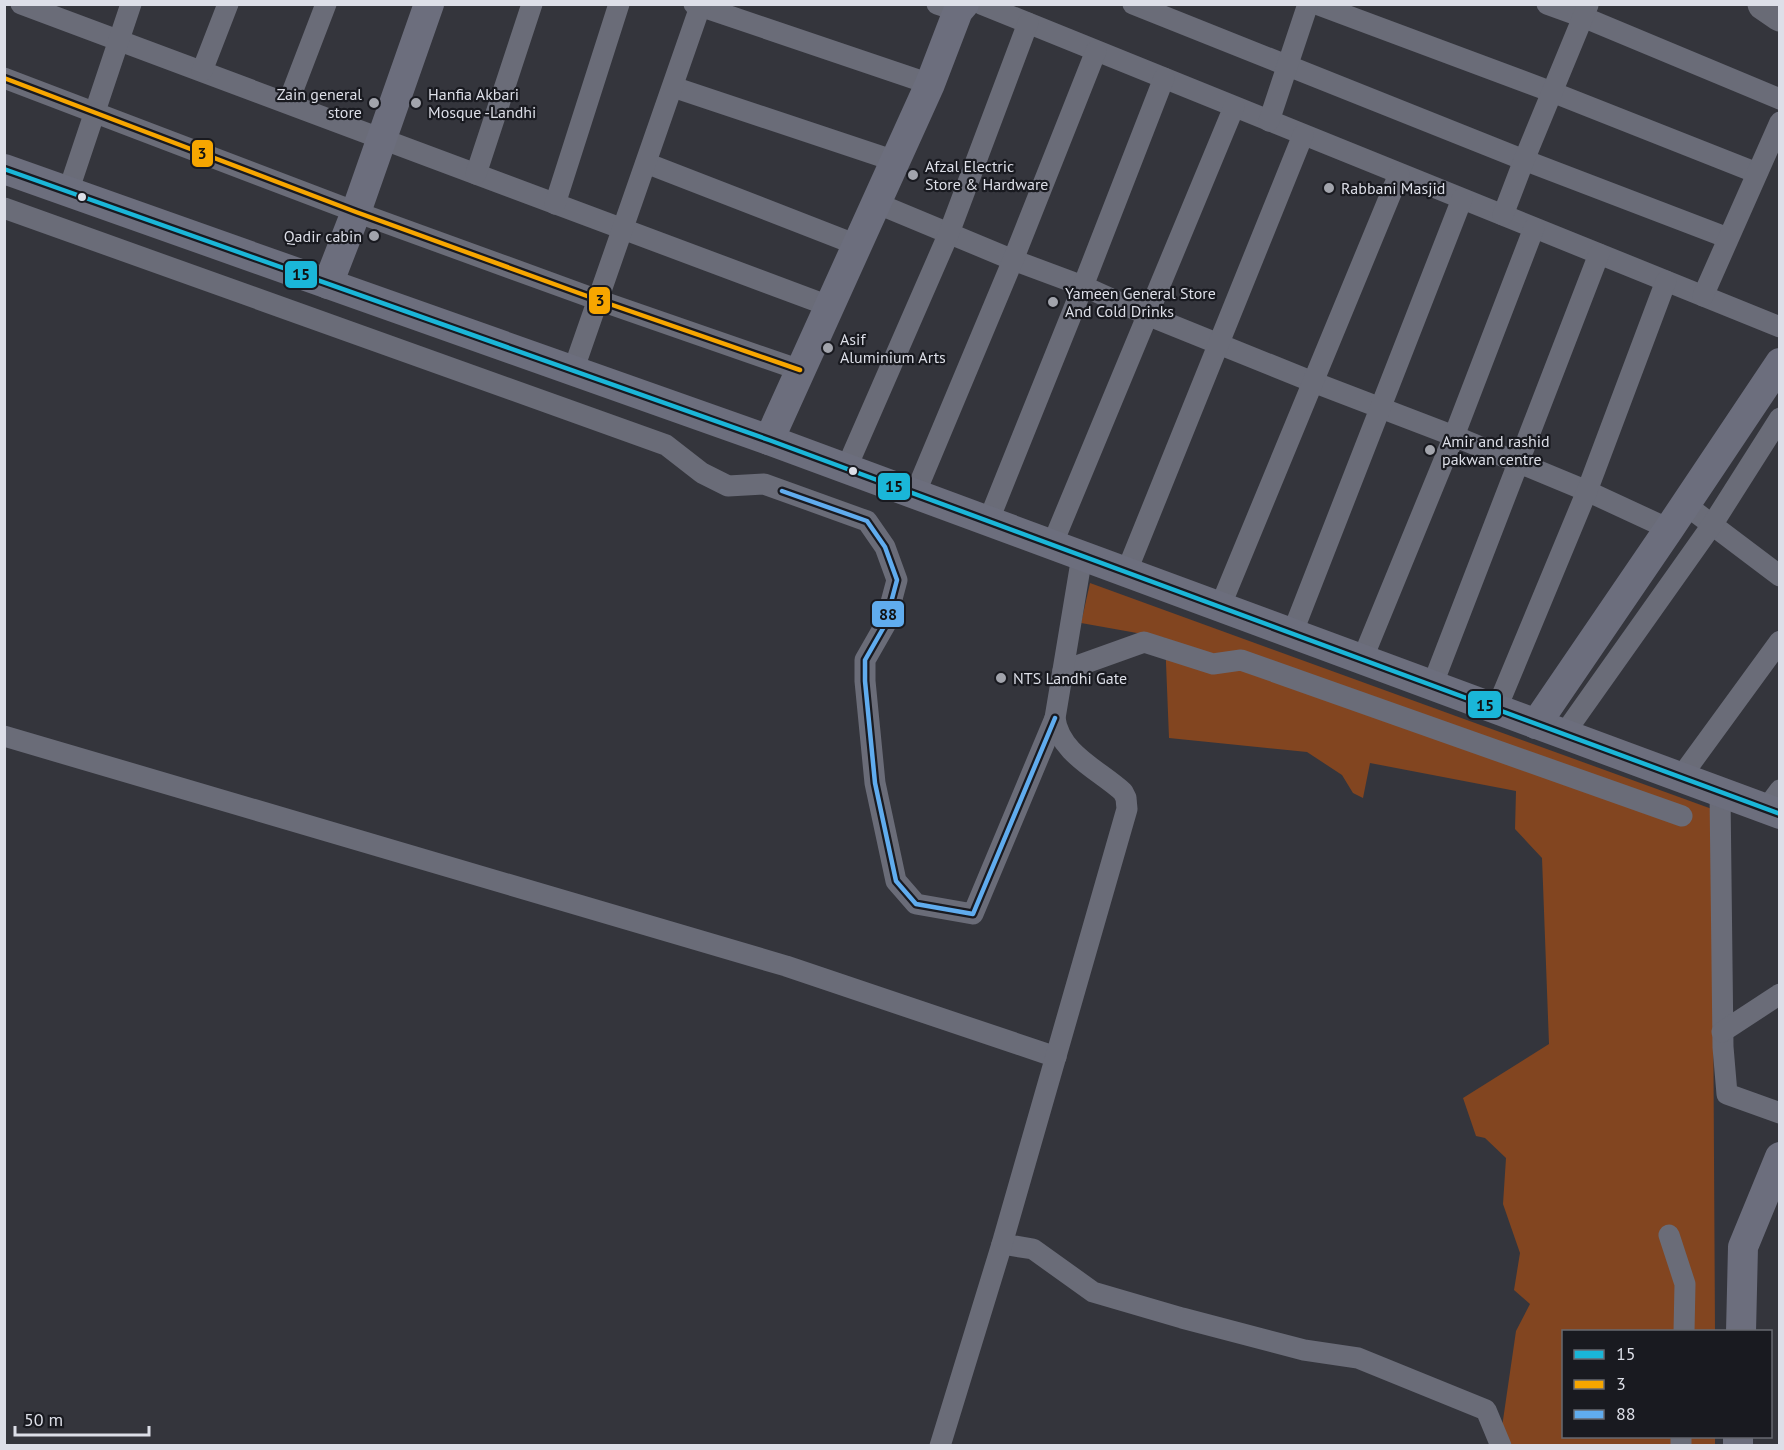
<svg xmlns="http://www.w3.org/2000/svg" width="1784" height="1450" font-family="'PT Sans',sans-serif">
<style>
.forest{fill:#824520}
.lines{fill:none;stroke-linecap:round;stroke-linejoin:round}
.street{stroke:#6a6c78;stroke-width:21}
.secondary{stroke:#6c6e7d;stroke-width:30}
.primary{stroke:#696b76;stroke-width:33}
.bus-1-casing{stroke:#191a20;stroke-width:9}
.bus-2-casing{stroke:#191a20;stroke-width:9}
.bus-3-casing{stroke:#191a20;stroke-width:9}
.bus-1{stroke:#1ab6d8;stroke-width:4.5}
.bus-2{stroke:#f7a600;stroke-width:4.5}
.bus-3{stroke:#60acee;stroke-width:4.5}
.poi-dot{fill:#a2a4ac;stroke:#191a20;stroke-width:2}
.bus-dot{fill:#dddfe8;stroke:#191a20;stroke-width:2}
.labels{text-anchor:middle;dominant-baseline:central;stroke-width:4.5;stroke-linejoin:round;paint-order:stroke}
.poi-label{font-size:16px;fill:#dddfe8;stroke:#191a20;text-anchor:start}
.line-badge{stroke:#191a20;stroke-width:2}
.pale-badge-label{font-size:16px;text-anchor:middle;font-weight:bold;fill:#111}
</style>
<rect width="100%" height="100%" fill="#34353c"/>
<path class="forest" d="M1090 583 1712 809 1715 1331 1564 1332V1436L1715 1437V1445H1511L1502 1427 1516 1331 1530 1304 1514 1290 1520 1253 1503 1204 1506 1158 1485 1138 1476 1136 1463 1098 1549 1044 1542 858 1515 829 1516 791 1370 763 1363 798 1353 793 1342 775 1307 752 1169 738 1165 638 1081 623Z"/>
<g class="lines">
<g class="street">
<path d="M21 4 829 306"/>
<path d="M694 4 930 84"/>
<path d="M937 4 958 11"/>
<path d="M981 4 1780 327"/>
<path d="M1133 4 1524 160 1728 238"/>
<path d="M1316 4 1552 92 1757 173"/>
<path d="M1547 4 1583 17 1780 99"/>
<path d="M202 71 228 4"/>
<path d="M4 78 356 212 598 300 800 370"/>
<path d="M673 87 895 161"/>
<path d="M288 103 326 4"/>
<path d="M1269 121 1308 4"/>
<path d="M646 163 857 245"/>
<path d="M476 174 532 4"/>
<path d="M68 192 131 4"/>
<path d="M876 203 1013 260 1083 286 1147 315 1313 382 1454 436 1587 491 1669 529"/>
<path d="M555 204 619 4"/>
<path d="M4 208 666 445 702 473 728 486 764 484 867 521 885 547 897 580 885 625 865 660V681L875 783 896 881 916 904 973 914 1055 718"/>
<path d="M1503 215 1524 160 1588 5"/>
<path d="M1703 296 1780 122"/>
<path d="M573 371 701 4"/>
<path d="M846 469 949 233 1028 23"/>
<path d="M915 494 1013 260 1096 51"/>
<path d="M1686 505 1780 576"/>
<path d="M988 522 1083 286 1164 78"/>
<path d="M1052 545 1234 107"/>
<path d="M1126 573 1303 135"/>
<path d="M1220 607 1399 174"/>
<path d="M1292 634 1462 199"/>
<path d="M1362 660 1454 436 1534 228"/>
<path d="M1063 671 1144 642 1213 664 1241 660 1682 816"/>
<path d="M1432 686 1599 254"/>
<path d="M1496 710 1587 491 1666 281"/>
<path d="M1564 734 1712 525 1780 418"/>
<path d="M4 736 786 966 1056 1057"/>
<path d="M1680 778 1780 641"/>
<path d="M1720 793 1723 1047 1727 1094 1780 1113"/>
<path d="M1766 809 1780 790"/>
<path d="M1722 1032 1780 994"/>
<path d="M1669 1235 1685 1284 1684 1332"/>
<path d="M1002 1244 1033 1249 1093 1292 1182 1318 1304 1350 1358 1358 1486 1410 1501 1446"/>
<path d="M940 1446 1002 1244 1127 809 1126 798 1123 792C1099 770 1059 753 1055 718L1082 556"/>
<path d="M1681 1446V1436"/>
</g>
<g class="secondary">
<path d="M4 169 769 440 1780 814"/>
<path d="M328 284 356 212 429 4"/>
<path d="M769 440 930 84 958 11 964 4"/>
<path d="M1536 724 1669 529 1780 363"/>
<path d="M1741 1332 1743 1247 1780 1157"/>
<path d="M1738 1446V1436"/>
</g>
<path class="primary" d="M1764 4 1780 15"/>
<g class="bus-1-casing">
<path id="bus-1" d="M4 169 769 440 1780 814"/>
</g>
<g class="bus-2-casing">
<path id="bus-2" d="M4 78 356 212 598 300 800 370"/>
</g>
<g class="bus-3-casing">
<path id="bus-3" d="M782 491 867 521 885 547 897 580 885 625 865 660V681L875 783 896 881 916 904 973 914 1055 718"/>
</g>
<use href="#bus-1" class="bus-1"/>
<use href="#bus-2" class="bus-2"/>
<use href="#bus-3" class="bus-3"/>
</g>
<g class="poi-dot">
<circle cx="374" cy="103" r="6"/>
<circle cx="416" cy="103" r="6"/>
<circle cx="913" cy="175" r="6"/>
<circle cx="1329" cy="188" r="6"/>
<circle cx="374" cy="236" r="6"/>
<circle cx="1053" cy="302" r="6"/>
<circle cx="828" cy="348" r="6"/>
<circle cx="1430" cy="450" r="6"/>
<circle cx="1001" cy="678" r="6"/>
</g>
<g class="bus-dot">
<circle cx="82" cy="197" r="5"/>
<circle cx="853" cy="471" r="5"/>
</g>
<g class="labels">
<g class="poi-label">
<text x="362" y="94" text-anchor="end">Zain general<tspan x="362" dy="18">store</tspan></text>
<text x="428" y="94">Hanfia Akbari<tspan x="428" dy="18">Mosque -Landhi</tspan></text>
<text x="925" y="166">Afzal Electric<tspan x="925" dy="18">Store &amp; Hardware</tspan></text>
<text x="1341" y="188">Rabbani Masjid</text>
<text x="362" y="236" text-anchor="end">Qadir cabin</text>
<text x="1065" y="293">Yameen General Store<tspan x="1065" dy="18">And Cold Drinks</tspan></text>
<text x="840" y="339">Asif<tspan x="840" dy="18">Aluminium Arts</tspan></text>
<text x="1442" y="441">Amir and rashid<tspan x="1442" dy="18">pakwan centre</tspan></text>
<text x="1013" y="678">NTS Landhi Gate</text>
</g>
</g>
<g class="line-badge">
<rect x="191" y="139" width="23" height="29" rx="6" fill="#f7a600"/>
<rect x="284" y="260" width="34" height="29" rx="6" fill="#1ab6d8"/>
<rect x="588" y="286" width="23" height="29" rx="6" fill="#f7a600"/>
<rect x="877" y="472" width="34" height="29" rx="6" fill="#1ab6d8"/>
<rect x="871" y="600" width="34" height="28" rx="6" fill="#60acee"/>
<rect x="1467" y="690" width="35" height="29" rx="6" fill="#1ab6d8"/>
</g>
<g class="pale-badge-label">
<text x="202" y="159">3</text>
<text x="301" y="280">15</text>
<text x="600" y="306">3</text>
<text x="894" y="492">15</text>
<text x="888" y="620">88</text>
<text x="1485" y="711">15</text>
</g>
<rect width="1784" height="1450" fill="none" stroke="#dddfe8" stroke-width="12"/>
<rect x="1562" y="1330" width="210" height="108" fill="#191a20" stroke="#676970" stroke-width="1.5"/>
<rect x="1574" y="1350" width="30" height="9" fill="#1ab6d8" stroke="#676970" stroke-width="1.5"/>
<text x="1616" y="1360" font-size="18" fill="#dddfe8">15</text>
<rect x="1574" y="1380" width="30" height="9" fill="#f7a600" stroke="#676970" stroke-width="1.5"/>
<text x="1616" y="1390" font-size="18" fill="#dddfe8">3</text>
<rect x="1574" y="1410" width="30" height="9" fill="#60acee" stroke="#676970" stroke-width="1.5"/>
<text x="1616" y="1420" font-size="18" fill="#dddfe8">88</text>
<path d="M15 1426v9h134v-9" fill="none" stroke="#dddfe8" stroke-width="3"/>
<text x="24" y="1426" font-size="18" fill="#dddfe8" stroke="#191a20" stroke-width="4.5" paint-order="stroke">50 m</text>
</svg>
